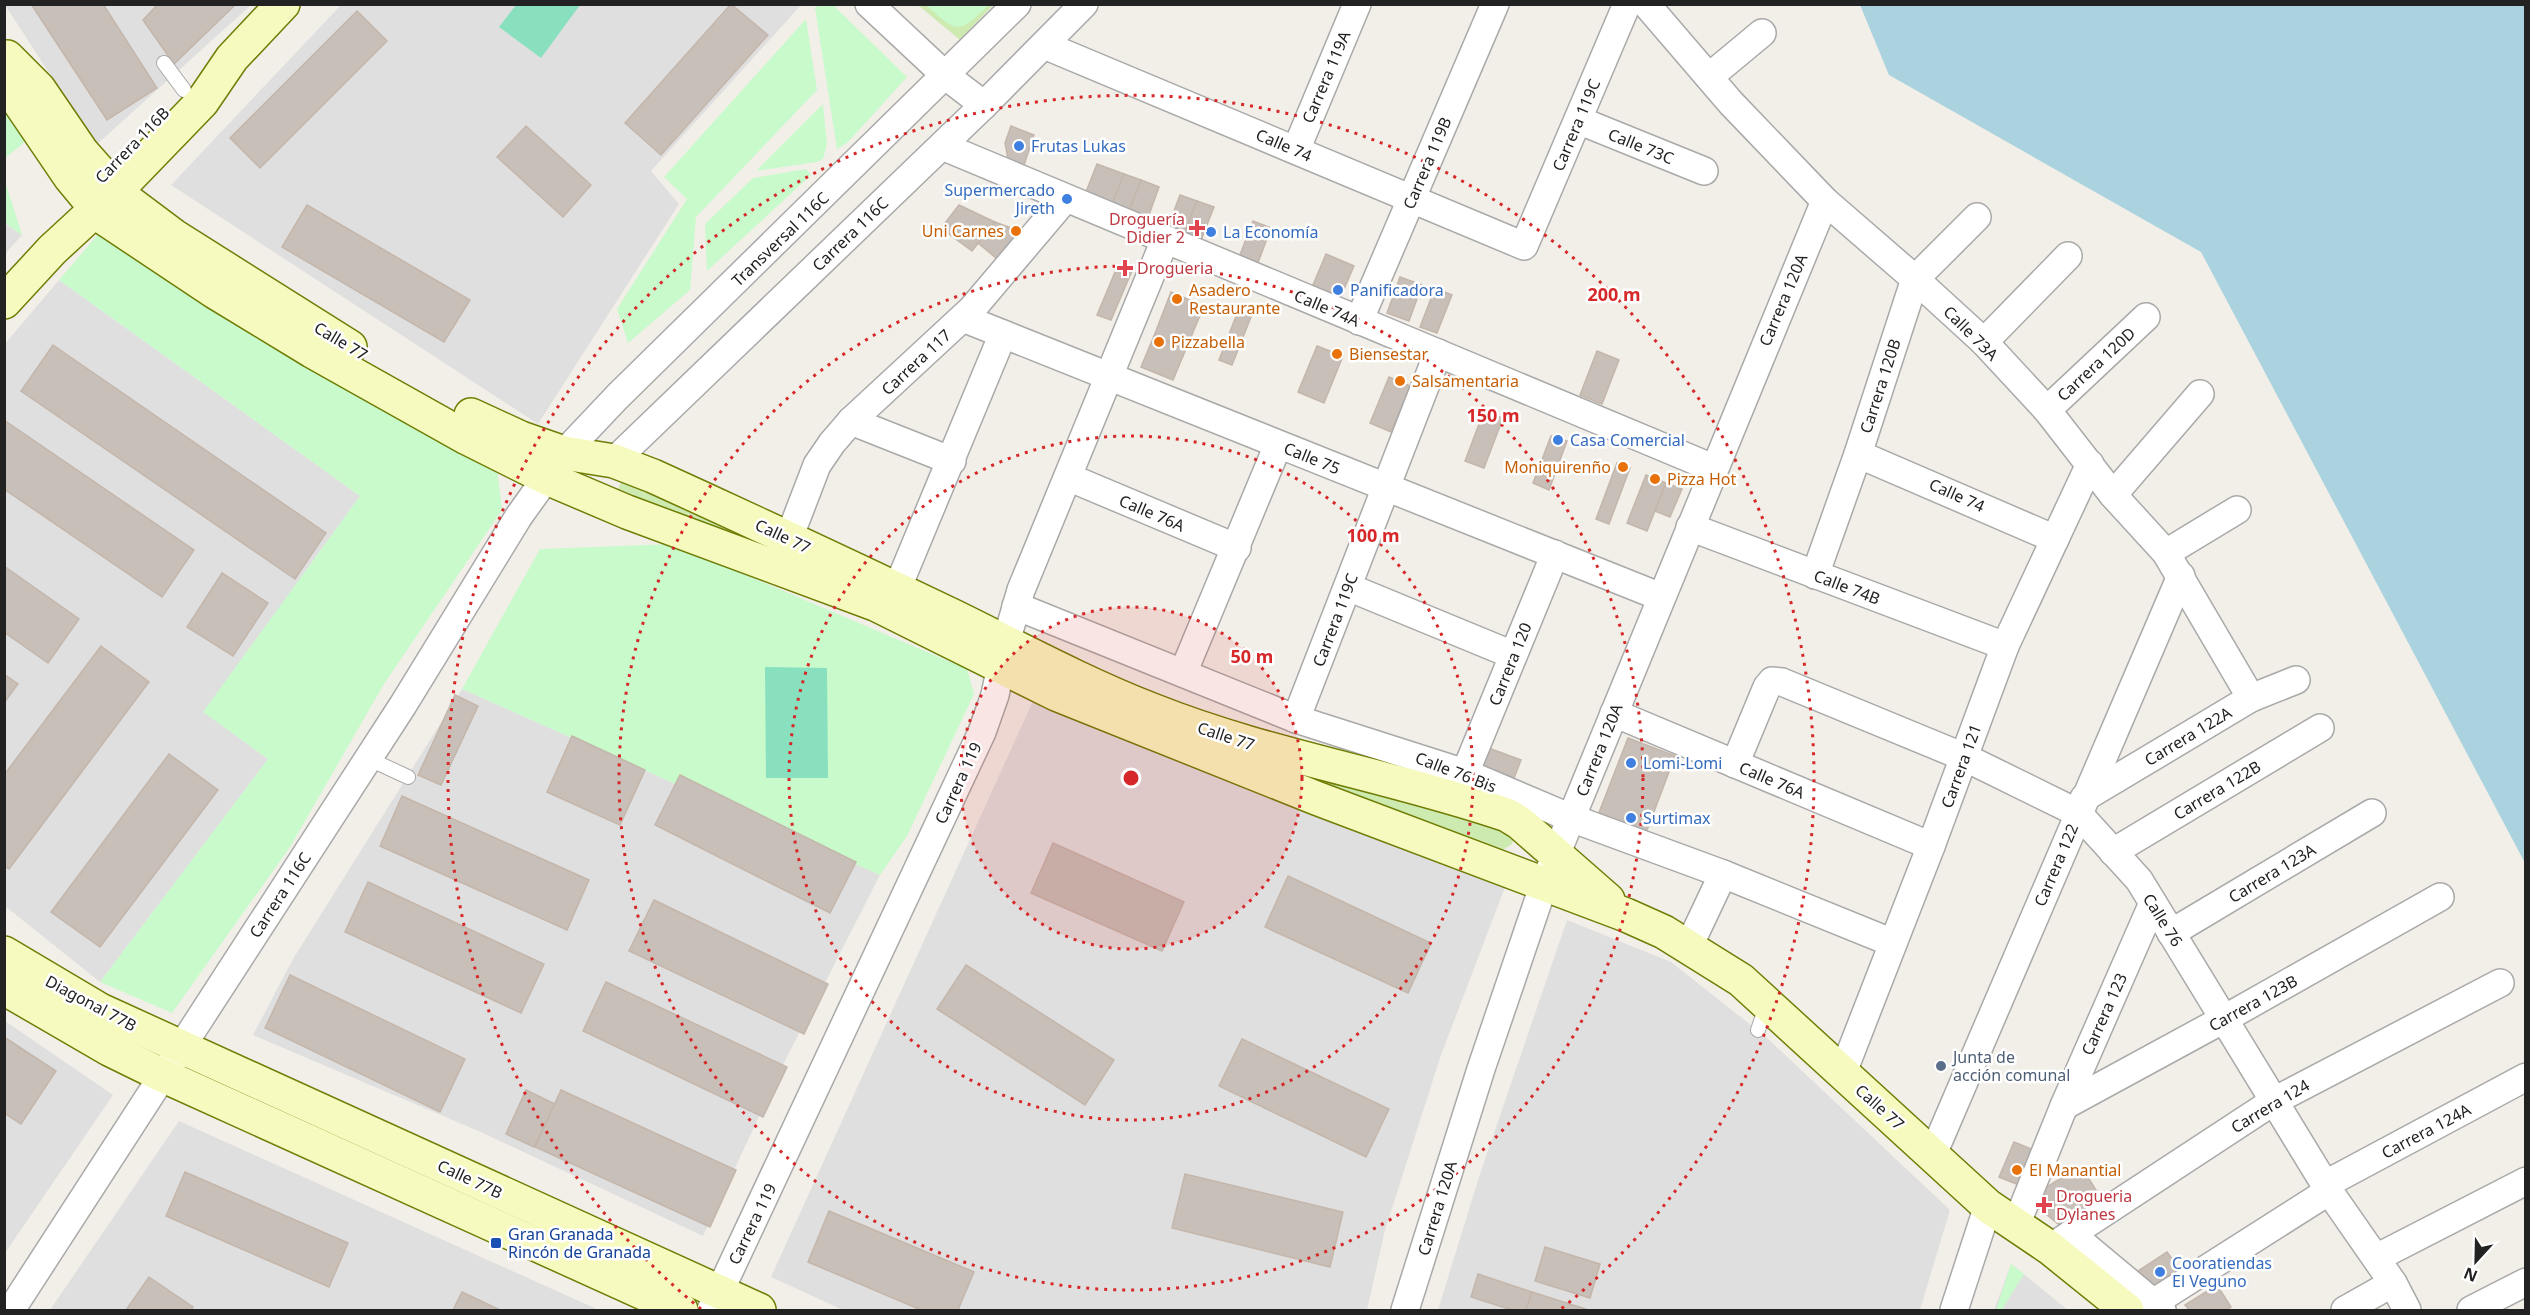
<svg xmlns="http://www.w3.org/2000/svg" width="2530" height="1315" font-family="'Noto Sans',sans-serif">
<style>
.residential{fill:#e0dfdf}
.grass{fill:#cdebb0}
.park{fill:#c8facc}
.pitch{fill:#88e0be}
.water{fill:#aad3df}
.building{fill:#c7bfb8;stroke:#c4b6ab;stroke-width:1.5}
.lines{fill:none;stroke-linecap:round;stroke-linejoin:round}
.lane-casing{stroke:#a9a9a9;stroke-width:16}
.street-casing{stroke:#a9a9a9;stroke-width:30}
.secondary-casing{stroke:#707d05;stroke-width:36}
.lane{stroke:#fff;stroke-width:14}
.street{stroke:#fff;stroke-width:27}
.secondary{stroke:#f7fabf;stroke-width:33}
.ring{fill:none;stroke:#d62828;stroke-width:3;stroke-dasharray:3 6}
.shop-dot{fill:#3f7fe0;stroke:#fff;stroke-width:2}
.health-dot{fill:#e0444e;stroke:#fff;stroke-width:2}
.food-dot{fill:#e8710a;stroke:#fff;stroke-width:2}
.service-dot{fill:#5c6f8a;stroke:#fff;stroke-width:2}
.transit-dot{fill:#1a4fb4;stroke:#fff;stroke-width:2}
.labels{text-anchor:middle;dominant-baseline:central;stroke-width:5;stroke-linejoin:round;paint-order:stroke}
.street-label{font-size:16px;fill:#222;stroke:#fff}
.shop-label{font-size:16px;fill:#366cbe;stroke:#fff;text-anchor:start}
.health-label{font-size:16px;fill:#be3a42;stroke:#fff;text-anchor:start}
.food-label{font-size:16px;fill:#c56008;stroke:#fff;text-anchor:start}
.service-label{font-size:16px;fill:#4e5e75;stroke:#fff;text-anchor:start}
.transit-label{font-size:16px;fill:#164399;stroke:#fff;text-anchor:start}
.centre{fill:#d62828;stroke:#fff;stroke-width:3}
.ring-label{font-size:18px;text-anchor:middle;font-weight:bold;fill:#d62828;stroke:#fff;stroke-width:5;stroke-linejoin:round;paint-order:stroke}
</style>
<rect width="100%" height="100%" fill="#f2efe9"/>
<g class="residential">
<path d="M5 5H251L96 145Z"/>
<path d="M341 5H801L651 171 679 204 538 424 171 185Z"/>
<path d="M4 223 22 235 5 254H4Z"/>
<path d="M59 280 360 496 204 712 268 759 100 982 5 906 4 345Z"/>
<path d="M462 689 880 875 786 1059 703 1236 483 1133 253 1035 293 959Z"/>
<path d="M1033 701 1264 788 1505 887 1441 1055 1385 1230 1367 1310H843L771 1277Z"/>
<path d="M1567 920 1671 962 1766 1037 1950 1210 1920 1310H1438L1479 1177Z"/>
<path d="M5 1021 113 1095 5 1253Z"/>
<path d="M179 1121 599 1310H50Z"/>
<path d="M2011 1264 2068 1310H1994Z"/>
</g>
<g class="grass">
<path d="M918 5H993L960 40Z"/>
<path d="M625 474 861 582 615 495Z"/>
<path d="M1292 765 1515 834 1512 844 1501 851 1302 783Z"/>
</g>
<g class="park">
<path d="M820 4 833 5 907 77 848 142 837 149 815 8Z"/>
<path d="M926 5H989C958 34 958 34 926 5Z"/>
<path d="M806 19 817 90 696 217 690 290 628 343 617 309 687 199 664 177Z"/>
<path d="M823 104 827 144 823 159 817 162 756 171Z"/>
<path d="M4 112 25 142 5 158H4Z"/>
<path d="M806 169 811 175 707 271 705 224 753 178Z"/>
<path d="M4 181H5L22 235 5 223Z"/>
<path d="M100 232 497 468 502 510 384 684 290 847 172 1013 100 982 268 759 203 712 360 496 59 280Z"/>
<path d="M673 544 967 669 974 694 907 836 880 875 462 689 540 549Z"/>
<path d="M2011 1264 2024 1274 2003 1308 2006 1310H1996Z"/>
</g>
<g class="pitch">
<path d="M516 5V4L580 5 541 58 499 27Z"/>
<path d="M765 667 827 668 828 778H766Z"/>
</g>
<path class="water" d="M1860 5H2525V863L2201 252 1889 75Z"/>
<g class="building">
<path d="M31 4H103L157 88 107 120Z"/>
<path d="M158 4H236L174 64 143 20Z"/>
<path d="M731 4 768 35 661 155 625 123Z"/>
<path d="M357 11 387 41 260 168 230 138Z"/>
<path d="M526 126 591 185 563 217 497 157Z"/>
<path d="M1011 126 1034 135 1024 165 1008 159 1005 143Z"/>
<path d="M1097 164 1124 174 1109 212 1082 202Z"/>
<path d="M1124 174 1141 180 1126 218 1109 212Z"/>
<path d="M1141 180 1159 187 1145 226 1126 218Z"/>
<path d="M1180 195 1197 201 1181 242 1165 235Z"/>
<path d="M1197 201 1214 207 1198 248 1181 242Z"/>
<path d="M307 205 470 300 444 342 282 247Z"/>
<path d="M959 205 995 222 972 251 941 228Z"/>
<path d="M1253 221 1271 228 1256 268 1238 260Z"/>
<path d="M995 222 1027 234 1002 263 978 243Z"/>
<path d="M1326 254 1354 266 1338 303 1310 292Z"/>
<path d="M1118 265 1132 271 1111 320 1097 315Z"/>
<path d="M1400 277 1422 285 1409 321 1387 313Z"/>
<path d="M1435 288 1452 295 1437 333 1420 327Z"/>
<path d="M1171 292 1204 306 1186 349 1154 336Z"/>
<path d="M1238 311 1251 317 1232 365 1219 360Z"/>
<path d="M1154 336 1186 349 1173 380 1141 367Z"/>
<path d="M53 345 326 533 295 579 21 391Z"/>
<path d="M1317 346 1343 356 1324 403 1298 392Z"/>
<path d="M1597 351 1619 360 1602 404 1580 395Z"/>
<path d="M1389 377 1410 386 1391 432 1370 423Z"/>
<path d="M1484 411 1503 418 1484 468 1465 461Z"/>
<path d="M4 420 194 550 162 597 4 489Z"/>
<path d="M1551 436 1567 441 1549 490 1533 483Z"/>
<path d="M1617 463 1630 468 1609 524 1596 519Z"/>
<path d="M1646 475 1666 483 1647 531 1627 523Z"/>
<path d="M1666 483 1682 489 1670 517 1655 511Z"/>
<path d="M4 566 79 619 48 663 4 632Z"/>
<path d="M222 573 268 603 233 656 187 627Z"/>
<path d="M101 646 149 682 9 869 4 866V775Z"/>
<path d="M4 674 18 684 4 703Z"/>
<path d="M455 695 478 706 441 785 418 775Z"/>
<path d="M572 736 645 770 620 825 547 792Z"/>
<path d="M1628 738 1675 756 1646 833 1598 815Z"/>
<path d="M1486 747 1521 760 1514 778 1479 765Z"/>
<path d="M169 754 218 790 100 947 51 912Z"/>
<path d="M680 775 856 862 830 913 655 825Z"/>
<path d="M402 796 589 880 567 930 380 846Z"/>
<path d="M1053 843 1184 902 1162 951 1031 893Z"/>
<path d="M1288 876 1431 943 1408 993 1265 927Z"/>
<path d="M368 882 544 964 521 1013 345 932Z"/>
<path d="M654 900 828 984 804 1034 629 951Z"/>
<path d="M966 965 1114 1060 1085 1105 937 1009Z"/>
<path d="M290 975 465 1059 440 1112 265 1028Z"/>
<path d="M606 982 787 1067 763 1117 583 1031Z"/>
<path d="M4 1037 56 1071 21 1124 4 1113Z"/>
<path d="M1242 1039 1389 1109 1366 1157 1219 1086Z"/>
<path d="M526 1090 555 1104 534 1147 506 1134Z"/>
<path d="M561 1090 736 1170 710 1227 535 1147Z"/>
<path d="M2014 1142 2034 1150 2019 1185 1999 1177Z"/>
<path d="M2081 1166 2104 1203 2063 1228 2040 1209 2037 1203 2040 1191Z"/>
<path d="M185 1172 348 1243 329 1287 166 1216Z"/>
<path d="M1185 1174 1343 1212 1330 1267 1172 1228Z"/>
<path d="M829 1211 974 1272 958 1310H921L808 1262Z"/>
<path d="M1545 1247 1600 1264 1590 1298 1535 1281Z"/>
<path d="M2167 1252 2182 1272 2152 1292 2138 1271Z"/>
<path d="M1478 1274 1532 1292 1526 1310H1512L1471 1297Z"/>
<path d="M149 1277 193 1307 191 1310H126Z"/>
<path d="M2217 1285 2231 1307 2226 1310H2189L2185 1305Z"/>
<path d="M462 1292 500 1310H453Z"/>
<path d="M1532 1292 1586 1309 1585 1310H1526Z"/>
</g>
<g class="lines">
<g class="lane-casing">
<g id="lane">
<path d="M164 63 184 90"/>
<path d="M369 759 408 777"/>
<path d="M1758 1030 1767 1004"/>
</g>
</g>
<g class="street-casing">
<g id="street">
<path d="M869 4 946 76 984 105"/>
<path d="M1646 4 1731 103 1825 201 1915 279 1984 342 2047 410 2113 495 2166 553 2251 698"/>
<path d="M1044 45 1524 246 1627 4"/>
<path d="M1709 77 1762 33"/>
<path d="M1578 120 1704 171"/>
<path d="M942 146 1713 468"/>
<path d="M1296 150 1357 4"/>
<path d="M963 318 1661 597"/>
<path d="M1359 321 1495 4"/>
<path d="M1984 342 2068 256"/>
<path d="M2047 410 2146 317"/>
<path d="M851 421 952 461"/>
<path d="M1858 454 2055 539"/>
<path d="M614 461 984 105 1084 4"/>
<path d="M1068 477 1237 548"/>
<path d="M2113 495 2200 394"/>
<path d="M1690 527 2005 646"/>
<path d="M789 538 817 465 832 443 851 421 972 309 1065 199"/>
<path d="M2166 553 2237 510"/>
<path d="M1815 575 1858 454 1915 279 1977 217"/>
<path d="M1348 587 1513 655"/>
<path d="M897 589 1003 334"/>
<path d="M1016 606 1296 719 1465 773 1571 818 1723 874 1893 943"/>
<path d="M1183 673 1278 445"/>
<path d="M1614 713 1931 846"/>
<path d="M1296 719 1438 353"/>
<path d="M1735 764 1767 687 1772 681 1782 682 1964 757 2078 813 2139 880 2329 1191 2393 1283 2407 1310"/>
<path d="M1465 773 1555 554"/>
<path d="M2084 798 2251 698 2296 680"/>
<path d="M2113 852 2320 728"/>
<path d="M2171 933 2372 813"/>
<path d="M1689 946 1723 874"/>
<path d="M1843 1072 1931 846 2005 646 2090 464"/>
<path d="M2064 1106 2224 1019 2440 897"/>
<path d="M1933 1154 2181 576"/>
<path d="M2326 1184 2526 1077"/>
<path d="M2016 1225 2064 1106 2153 903"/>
<path d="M2071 1234 2162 1310"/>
<path d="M2050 1248 2274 1101 2500 983"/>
<path d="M2376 1258 2526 1181"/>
<path d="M11 1310 403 705 519 516 564 453 617 397 1017 4"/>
<path d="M711 1310 982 732 995 695 1006 642 1021 590 1165 240"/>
<path d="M1405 1310 1481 1069 1544 884 1825 201"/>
<path d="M1954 1310 1988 1206"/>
<path d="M2142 1310 2329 1191"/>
<path d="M2345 1310 2393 1283"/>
<path d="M2471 1310 2526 1282"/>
</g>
</g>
<g class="secondary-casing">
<g id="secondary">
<path d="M7 57 39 89 82 152 122 197 174 236 350 347"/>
<path d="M4 62 19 102 70 177 104 218 215 292 312 351 467 438 547 478 627 512 875 604 1056 694 1316 798 1626 915 1664 932 1741 980 1988 1206 2050 1248 2127 1310"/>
<path d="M4 302 52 250 116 191 202 102 232 58 283 4"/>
<path d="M471 415 521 438 564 453 614 461 653 476C754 522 855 569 955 617 1020 649 1085 684 1152 710 1267 756 1390 775 1507 815L1520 823 1608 900"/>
<path d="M4 953 100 1010 759 1310"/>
<path d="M4 988 109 1049 162 1075 681 1310"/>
</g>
</g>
<use href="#lane" class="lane"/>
<use href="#street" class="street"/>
<use href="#secondary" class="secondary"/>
</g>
<circle cx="1131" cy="778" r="171" fill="#d62828" fill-opacity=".12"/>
<g class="ring">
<circle cx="1131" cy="778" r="171"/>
<circle cx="1131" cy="778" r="342"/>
<circle cx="1131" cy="778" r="512"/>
<path d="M701 1309A683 683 0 1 1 1561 1309"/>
</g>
<g class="shop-dot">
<circle cx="1019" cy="146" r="6"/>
<circle cx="1067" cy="199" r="6"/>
<circle cx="1211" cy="232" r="6"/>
<circle cx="1338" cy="290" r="6"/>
<circle cx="1558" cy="440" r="6"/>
<circle cx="1631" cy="763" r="6"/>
<circle cx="1631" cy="818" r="6"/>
<circle cx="2160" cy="1272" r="6"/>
</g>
<g class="health-dot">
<path d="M1194 219h6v6h6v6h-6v6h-6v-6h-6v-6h6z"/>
<path d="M1122 259h6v6h6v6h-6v6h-6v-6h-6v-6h6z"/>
<path d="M2041 1196h6v6h6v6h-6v6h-6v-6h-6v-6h6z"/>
</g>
<g class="food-dot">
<circle cx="1016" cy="231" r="6"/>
<circle cx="1177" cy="299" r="6"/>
<circle cx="1159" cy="342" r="6"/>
<circle cx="1337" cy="354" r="6"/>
<circle cx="1400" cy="381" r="6"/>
<circle cx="1623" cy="467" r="6"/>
<circle cx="1655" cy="479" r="6"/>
<circle cx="2017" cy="1170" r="6"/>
</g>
<circle class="service-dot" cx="1941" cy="1066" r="6"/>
<rect class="transit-dot" x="490" y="1237" width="12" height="12" rx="3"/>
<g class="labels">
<g class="street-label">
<text transform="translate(1326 77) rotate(-67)">Carrera 119A</text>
<text transform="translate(1576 125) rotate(-67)">Carrera 119C</text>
<text transform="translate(132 145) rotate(-46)">Carrera 116B</text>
<text transform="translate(1284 145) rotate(23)">Calle 74</text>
<text transform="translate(1641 146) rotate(22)">Calle 73C</text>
<text transform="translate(1427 163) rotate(-67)">Carrera 119B</text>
<text transform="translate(850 234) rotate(-44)">Carrera 116C</text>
<text transform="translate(780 239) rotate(-44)">Transversal 116C</text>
<text transform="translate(1783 300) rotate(-67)">Carrera 120A</text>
<text transform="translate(1327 308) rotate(23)">Calle 74A</text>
<text transform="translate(1971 333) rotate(45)">Calle 73A</text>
<text transform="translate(341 341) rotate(31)">Calle 77</text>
<text transform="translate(916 362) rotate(-43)">Carrera 117</text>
<text transform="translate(2096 364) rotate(-43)">Carrera 120D</text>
<text transform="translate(1880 386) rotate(-72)">Carrera 120B</text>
<text transform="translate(1312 458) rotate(22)">Calle 75</text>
<text transform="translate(1957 495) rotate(24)">Calle 74</text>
<text transform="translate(1152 513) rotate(23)">Calle 76A</text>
<text transform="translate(783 536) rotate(25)">Calle 77</text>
<text transform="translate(1847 587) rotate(21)">Calle 74B</text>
<text transform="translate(1335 620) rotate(-69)">Carrera 119C</text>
<text transform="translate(1510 664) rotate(-68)">Carrera 120</text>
<text transform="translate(1226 736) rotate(18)">Calle 77</text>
<text transform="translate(2188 736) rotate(-31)">Carrera 122A</text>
<text transform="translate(1599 750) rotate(-68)">Carrera 120A</text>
<text transform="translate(1961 766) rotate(-70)">Carrera 121</text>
<text transform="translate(1456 772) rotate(21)">Calle 76 Bis</text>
<text transform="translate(1772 780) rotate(23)">Calle 76A</text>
<text transform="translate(958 783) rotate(-65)">Carrera 119</text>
<text transform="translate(2217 790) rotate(-31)">Carrera 122B</text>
<text transform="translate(2056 865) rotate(-67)">Carrera 122</text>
<text transform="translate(2272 873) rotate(-31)">Carrera 123A</text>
<text transform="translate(280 895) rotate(-57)">Carrera 116C</text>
<text transform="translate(2163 920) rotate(58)">Calle 76</text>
<text transform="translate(91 1003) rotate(28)">Diagonal 77B</text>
<text transform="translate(2253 1003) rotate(-29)">Carrera 123B</text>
<text transform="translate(2104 1014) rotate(-66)">Carrera 123</text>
<text transform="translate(2270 1106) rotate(-31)">Carrera 124</text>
<text transform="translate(1880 1107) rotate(42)">Calle 77</text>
<text transform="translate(2426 1131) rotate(-28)">Carrera 124A</text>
<text transform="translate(470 1179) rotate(25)">Calle 77B</text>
<text transform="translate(1437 1208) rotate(-73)">Carrera 120A</text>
<text transform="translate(752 1224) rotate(-64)">Carrera 119</text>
</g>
<g class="shop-label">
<text x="1031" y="146">Frutas Lukas</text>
<text x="1055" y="190" text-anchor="end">Supermercado<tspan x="1055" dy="18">Jireth</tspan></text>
<text x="1223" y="232">La Economía</text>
<text x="1350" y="290">Panificadora</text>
<text x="1570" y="440">Casa Comercial</text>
<text x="1643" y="763">Lomi-Lomi</text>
<text x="1643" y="818">Surtimax</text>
<text x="2172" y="1263">Cooratiendas<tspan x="2172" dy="18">El Veguno</tspan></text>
</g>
<g class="health-label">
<text x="1185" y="219" text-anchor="end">Droguería<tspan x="1185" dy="18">Didier 2</tspan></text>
<text x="1137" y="268">Drogueria</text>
<text x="2056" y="1196">Drogueria<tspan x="2056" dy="18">Dylanes</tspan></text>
</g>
<g class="food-label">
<text x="1004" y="231" text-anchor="end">Uni Carnes</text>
<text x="1189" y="290">Asadero<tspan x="1189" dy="18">Restaurante</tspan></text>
<text x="1171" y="342">Pizzabella</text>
<text x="1349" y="354">Biensestar</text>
<text x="1412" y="381">Salsamentaria</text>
<text x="1611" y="467" text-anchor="end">Moniquirenño</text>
<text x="1667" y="479">Pizza Hot</text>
<text x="2029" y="1170">El Manantial</text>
</g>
<g class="service-label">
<text x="1953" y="1057">Junta de<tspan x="1953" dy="18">acción comunal</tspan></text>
</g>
<g class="transit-label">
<text x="508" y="1234">Gran Granada<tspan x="508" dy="18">Rincón de Granada</tspan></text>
</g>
</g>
<circle cx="1131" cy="778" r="9" class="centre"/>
<g class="ring-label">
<text x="1614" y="301">200 m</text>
<text x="1493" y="422">150 m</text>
<text x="1373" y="542">100 m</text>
<text x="1252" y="663">50 m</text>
</g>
<rect width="2530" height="1315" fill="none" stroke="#222222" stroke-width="12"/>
<g transform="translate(2476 1261) rotate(202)" stroke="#ffffff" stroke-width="4.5" paint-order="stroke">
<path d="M0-4.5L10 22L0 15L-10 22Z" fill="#222222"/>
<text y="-9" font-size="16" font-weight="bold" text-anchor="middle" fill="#222222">N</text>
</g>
</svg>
